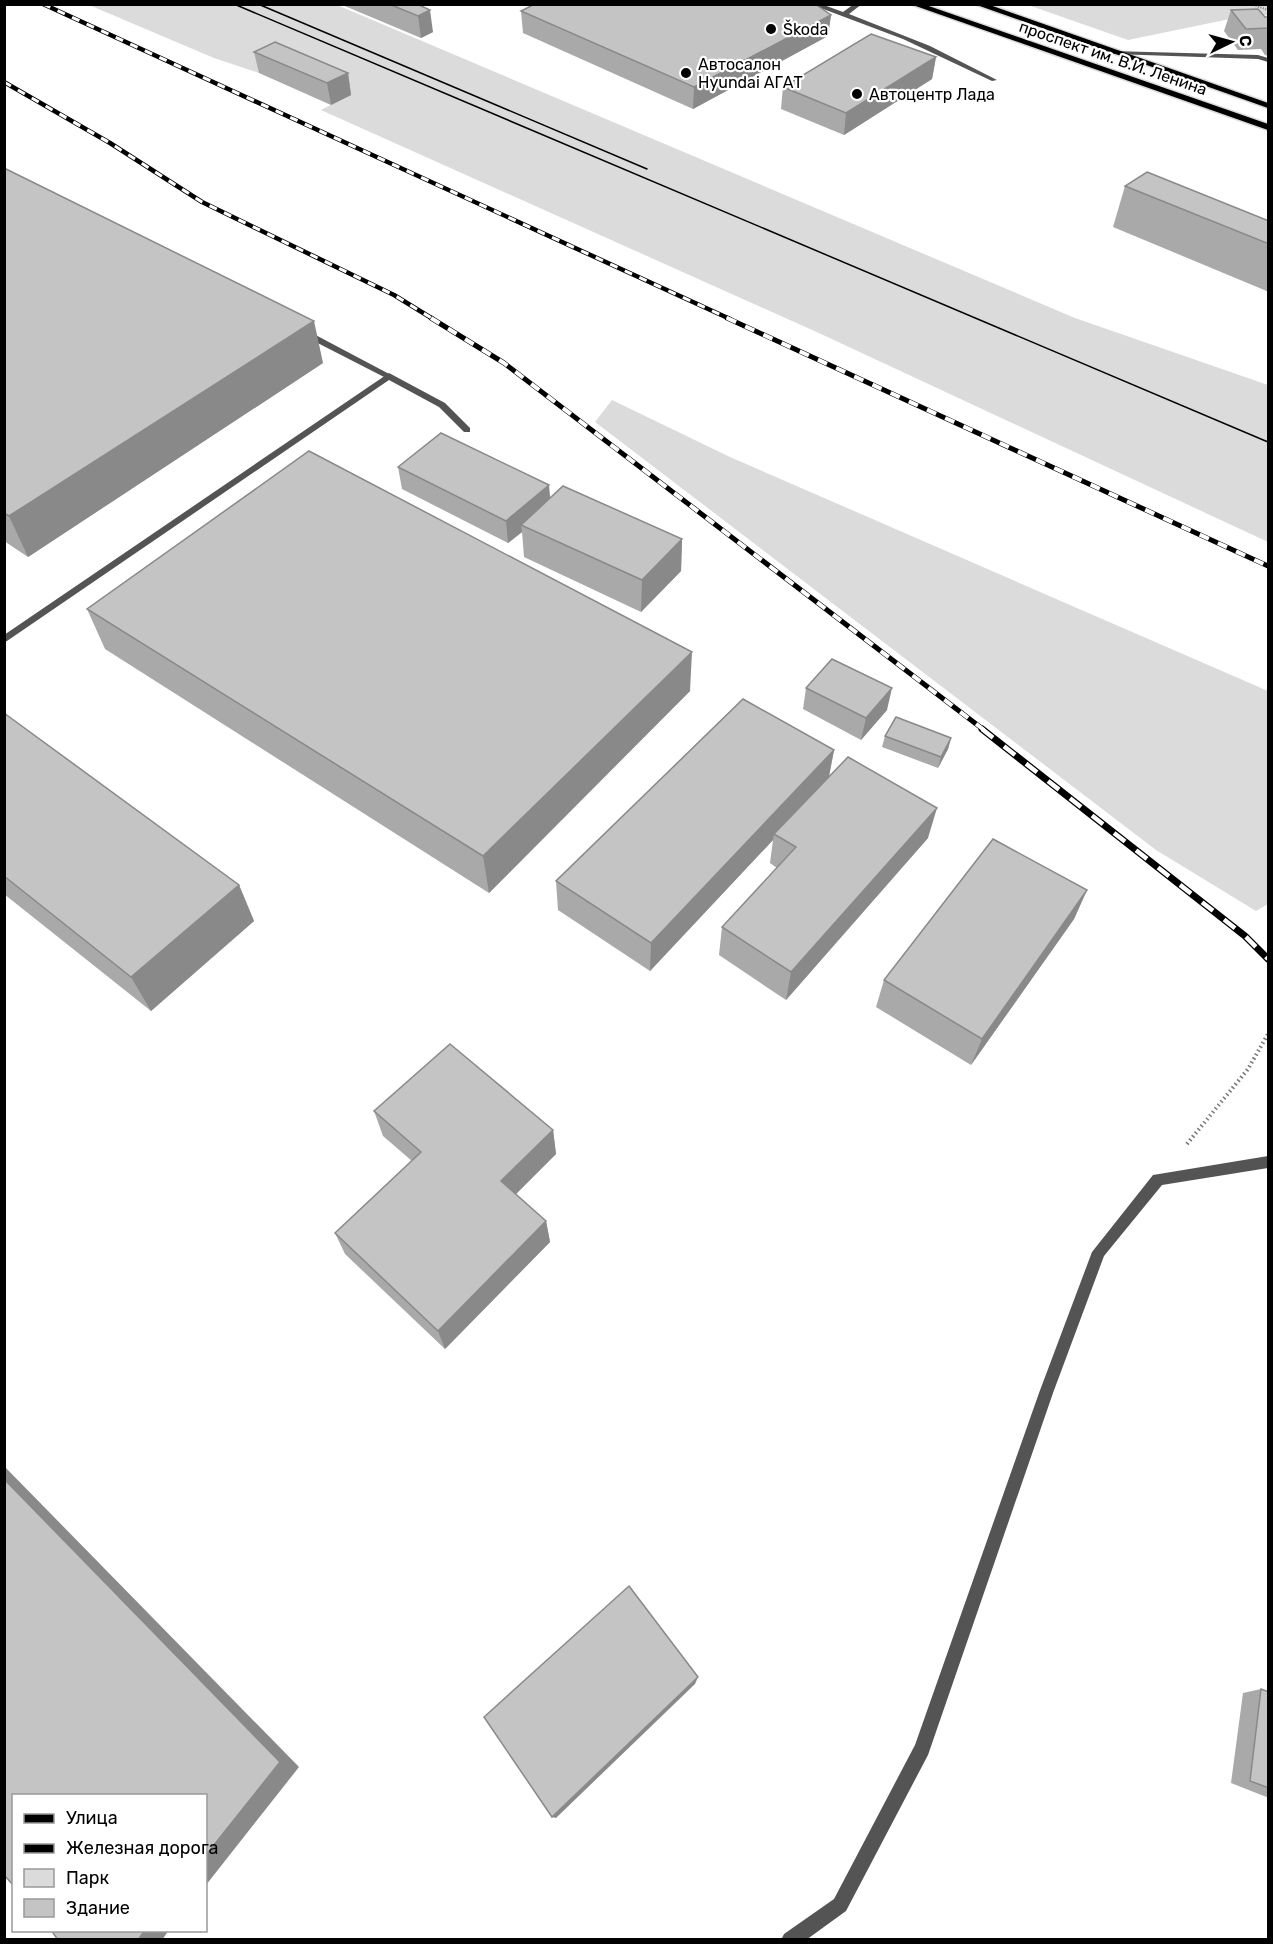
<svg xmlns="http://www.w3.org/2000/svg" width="1273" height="1944" font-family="Rubik,sans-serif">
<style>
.green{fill:#dbdbdb}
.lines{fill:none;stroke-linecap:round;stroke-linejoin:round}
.primary-casing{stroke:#dbdbdb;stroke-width:3}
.path-far1{stroke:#767676;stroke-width:2;stroke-dasharray:1 1.5;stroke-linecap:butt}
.path{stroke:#767676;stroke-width:4;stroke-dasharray:1.5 3;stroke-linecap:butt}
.lane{fill:#545454;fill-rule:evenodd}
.street{fill:#545454;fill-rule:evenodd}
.primary{fill:#000;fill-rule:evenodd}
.tram{stroke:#000;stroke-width:1.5}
.rail-far2-casing{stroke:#000;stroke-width:4.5}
.rail-far1-casing{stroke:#000;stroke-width:5}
.rail-casing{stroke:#000;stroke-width:7}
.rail-far2{stroke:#fff;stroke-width:3;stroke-dasharray:8;stroke-linecap:butt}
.rail-far1{stroke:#fff;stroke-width:4;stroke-dasharray:10;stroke-linecap:butt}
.rail{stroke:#fff;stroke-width:4.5;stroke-dasharray:14;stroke-linecap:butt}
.wall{fill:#a9a9a9}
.shaded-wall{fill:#898989}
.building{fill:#c4c4c4;stroke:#898989;stroke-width:1.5}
.poi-dot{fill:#000;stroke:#fff;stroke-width:2}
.labels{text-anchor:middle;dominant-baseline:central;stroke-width:4.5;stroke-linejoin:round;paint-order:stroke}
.far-poi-label{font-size:16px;fill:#000;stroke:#fff;text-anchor:start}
.far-street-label{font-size:16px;fill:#000;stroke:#fff}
</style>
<rect width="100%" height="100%" fill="#fff"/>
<g class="green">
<path d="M89 5H337L1075 318 1268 385V542L821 334 321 110 350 95 280 63 259 73 214 58Z"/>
<path d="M1028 5H1268V16L1259 13 1128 40Z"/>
<path d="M612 400 730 457 1268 691V904L1256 911 1156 850 595 422Z"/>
</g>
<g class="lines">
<g class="primary-casing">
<g id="primary">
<path d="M910 4H923L1268 124V130Z"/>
<path d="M974 4H987L1268 103V108Z"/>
</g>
</g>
<path class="path-far1" d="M1251 4 1268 10"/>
<path class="path" d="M1187 1144 1248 1069 1268 1034"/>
<g class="lane">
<path d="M810 4H821L843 12 854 4H862L849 14 930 46 997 80 992 81 903 39Z"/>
<path d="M1112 51 1258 55 1268 58V62L1258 59 1114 54 1111 52Z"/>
<path d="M389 373 445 403 470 428V432H464L439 407 389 380 4 643V635Z"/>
</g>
<g class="street">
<path d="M302 331H308L393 376 386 378 302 335Z"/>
<path d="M1268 1156V1168L1162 1185 1104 1256 1053 1393 928 1755 846 1911 806 1940H781L784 1934 834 1899 915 1745 1039 1393 1092 1252 1153 1175Z"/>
</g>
<use href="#primary" class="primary"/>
<g class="tram">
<path d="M234 4 1268 442"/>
<path d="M258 4 647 169"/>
</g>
<g class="rail-far2-casing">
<g id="rail-far2">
<path d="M43 4 730 319"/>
<path d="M4 82 110 143 202 202 394 295 433 319"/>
</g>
</g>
<g class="rail-far1-casing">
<g id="rail-far1">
<path d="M431 318 504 363 984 730"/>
<path d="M727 318 1268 566"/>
</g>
</g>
<g class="rail-casing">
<path id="rail" d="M982 729 1245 936 1268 959"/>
</g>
<use href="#rail-far2" class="rail-far2"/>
<use href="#rail-far1" class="rail-far1"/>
<use href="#rail" class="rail"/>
</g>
<g class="wall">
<path d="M340 4H417L433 32 421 38Z"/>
<path d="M1231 10 1265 17H1269V56L1265 55 1261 49 1238 50 1224 31Z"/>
<path d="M521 11 831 15 828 36 693 109 523 33Z"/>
<path d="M254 52 348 73 351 95 331 105 259 73Z"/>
<path d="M936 57 932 79 844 135 781 109 783 87Z"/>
<path d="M4 168 323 363 28 557 4 541Z"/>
<path d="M1125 186 1269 221V292L1113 227Z"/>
<path d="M398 467 550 498 682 539 681 571 641 612 524 557 522 532 508 543 402 489Z"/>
<path d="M87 609 690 691 489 893 105 649Z"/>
<path d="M806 688 887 710 861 740 803 709Z"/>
<path d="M4 713 239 885 254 921 151 1011 4 894Z"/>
<path d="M885 736 951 738 948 749 938 768 882 747Z"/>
<path d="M834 750 829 777 928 838 786 1000 719 955 722 927 777 868 770 863 773 840 650 971 558 910 556 881Z"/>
<path d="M1087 890 1074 919 971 1065 876 1007 884 980Z"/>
<path d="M374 1111 553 1130 556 1154 516 1194 546 1221 550 1242 445 1349 345 1254 335 1233 412 1161 383 1136Z"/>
<path d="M1261 1689 1269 1692V1798L1231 1783 1243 1693Z"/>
</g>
<g class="shaded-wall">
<path d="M430 10 433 32 421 38 418 16Z"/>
<path d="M831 15 828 36 693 109 694 87Z"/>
<path d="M936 57 932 79 844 135 846 113Z"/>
<path d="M348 73 351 95 331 105 327 83Z"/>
<path d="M314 321 323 363 28 557 9 516Z"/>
<path d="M549 485 551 507 521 525 522 532 508 543 506 521Z"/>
<path d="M682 539 681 571 641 612 642 580Z"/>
<path d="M692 652 690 691 489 893 483 856Z"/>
<path d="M892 688 887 710 861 740 866 718Z"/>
<path d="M951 738 948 749 938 768 941 757Z"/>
<path d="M834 750 828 781 774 834 773 840 650 971 651 943Z"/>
<path d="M937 808 928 838 786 1000 791 972Z"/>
<path d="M239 885 254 921 151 1011 131 977Z"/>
<path d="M1087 890 1074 919 971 1065 982 1039Z"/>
<path d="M553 1130 556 1154 506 1204 501 1181Z"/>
<path d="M546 1221 550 1242 445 1349 438 1331Z"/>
<path d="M4 1466 299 1767 206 1885V1855L4 1479Z"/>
<path d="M698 1677 695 1684 556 1818 552 1817Z"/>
<path d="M145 1930H169L162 1940H138Z"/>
</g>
<g class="building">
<path d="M389 4H417L430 10 418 16Z"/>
<path d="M535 4H815L831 15 694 87 521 11Z"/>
<path d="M1258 9 1265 17H1269V28L1246 29 1231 10Z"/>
<path d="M871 34 936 57 846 113 783 87Z"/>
<path d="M275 42 348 73 327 83 254 52Z"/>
<path d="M4 168 314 321 9 516 4 513Z"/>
<path d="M1147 172 1269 221V244L1125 186Z"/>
<path d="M441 433 549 485 506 521 398 467Z"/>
<path d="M309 451 692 652 483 856 87 609Z"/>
<path d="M563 486 682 539 642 580 521 525Z"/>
<path d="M832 659 892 688 866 718 806 688Z"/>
<path d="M743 699 834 750 651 943 556 881Z"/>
<path d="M4 713 239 885 131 977 4 876Z"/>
<path d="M896 717 951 738 941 757 885 736Z"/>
<path d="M848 757 937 808 791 972 722 927 796 847 774 834Z"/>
<path d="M993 839 1087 890 982 1039 884 980Z"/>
<path d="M450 1044 553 1130 501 1181 546 1221 438 1331 335 1233 421 1152 374 1111Z"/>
<path d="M4 1479 280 1762 206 1855V1796H14V1886L4 1875Z"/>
<path d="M629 1586 698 1677 552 1817 484 1717Z"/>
<path d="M1261 1689 1269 1692V1788L1250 1781Z"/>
<path d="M51 1930H145L138 1940H58Z"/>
</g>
<g class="poi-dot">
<circle cx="771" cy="29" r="6"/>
<circle cx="686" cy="73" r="6"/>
<circle cx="857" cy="94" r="6"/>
</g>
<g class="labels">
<g class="far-poi-label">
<text x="783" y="29">Škoda</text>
<text x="698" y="64">Автосалон<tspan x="698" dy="18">Hyundai АГАТ</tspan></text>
<text x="869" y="94">Автоцентр Лада</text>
</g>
<g class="far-street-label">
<text transform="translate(1113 58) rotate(19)">проспект им. В.И. Ленина</text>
</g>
</g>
<rect width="1273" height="1944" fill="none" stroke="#000000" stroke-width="12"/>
<rect x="12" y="1794" width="195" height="138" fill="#ffffff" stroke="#999999" stroke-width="1.5"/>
<rect x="24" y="1814" width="30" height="9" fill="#000000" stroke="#999999" stroke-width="1.5"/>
<text x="66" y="1824" font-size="18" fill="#000000">Улица</text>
<rect x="24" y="1844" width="30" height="9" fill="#000000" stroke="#999999" stroke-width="1.5"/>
<text x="66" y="1854" font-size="18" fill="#000000">Железная дорога</text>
<rect x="24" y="1869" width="30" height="18" fill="#dbdbdb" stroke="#999999" stroke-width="1.5"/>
<text x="66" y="1884" font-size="18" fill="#000000">Парк</text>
<rect x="24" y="1899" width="30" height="18" fill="#c4c4c4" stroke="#999999" stroke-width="1.5"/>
<text x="66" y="1914" font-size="18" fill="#000000">Здание</text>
<g transform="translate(1231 42) rotate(85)" stroke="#ffffff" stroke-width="4.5" paint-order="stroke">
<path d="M0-4.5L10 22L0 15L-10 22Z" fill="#000000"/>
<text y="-9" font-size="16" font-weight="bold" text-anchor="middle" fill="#000000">С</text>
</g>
</svg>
